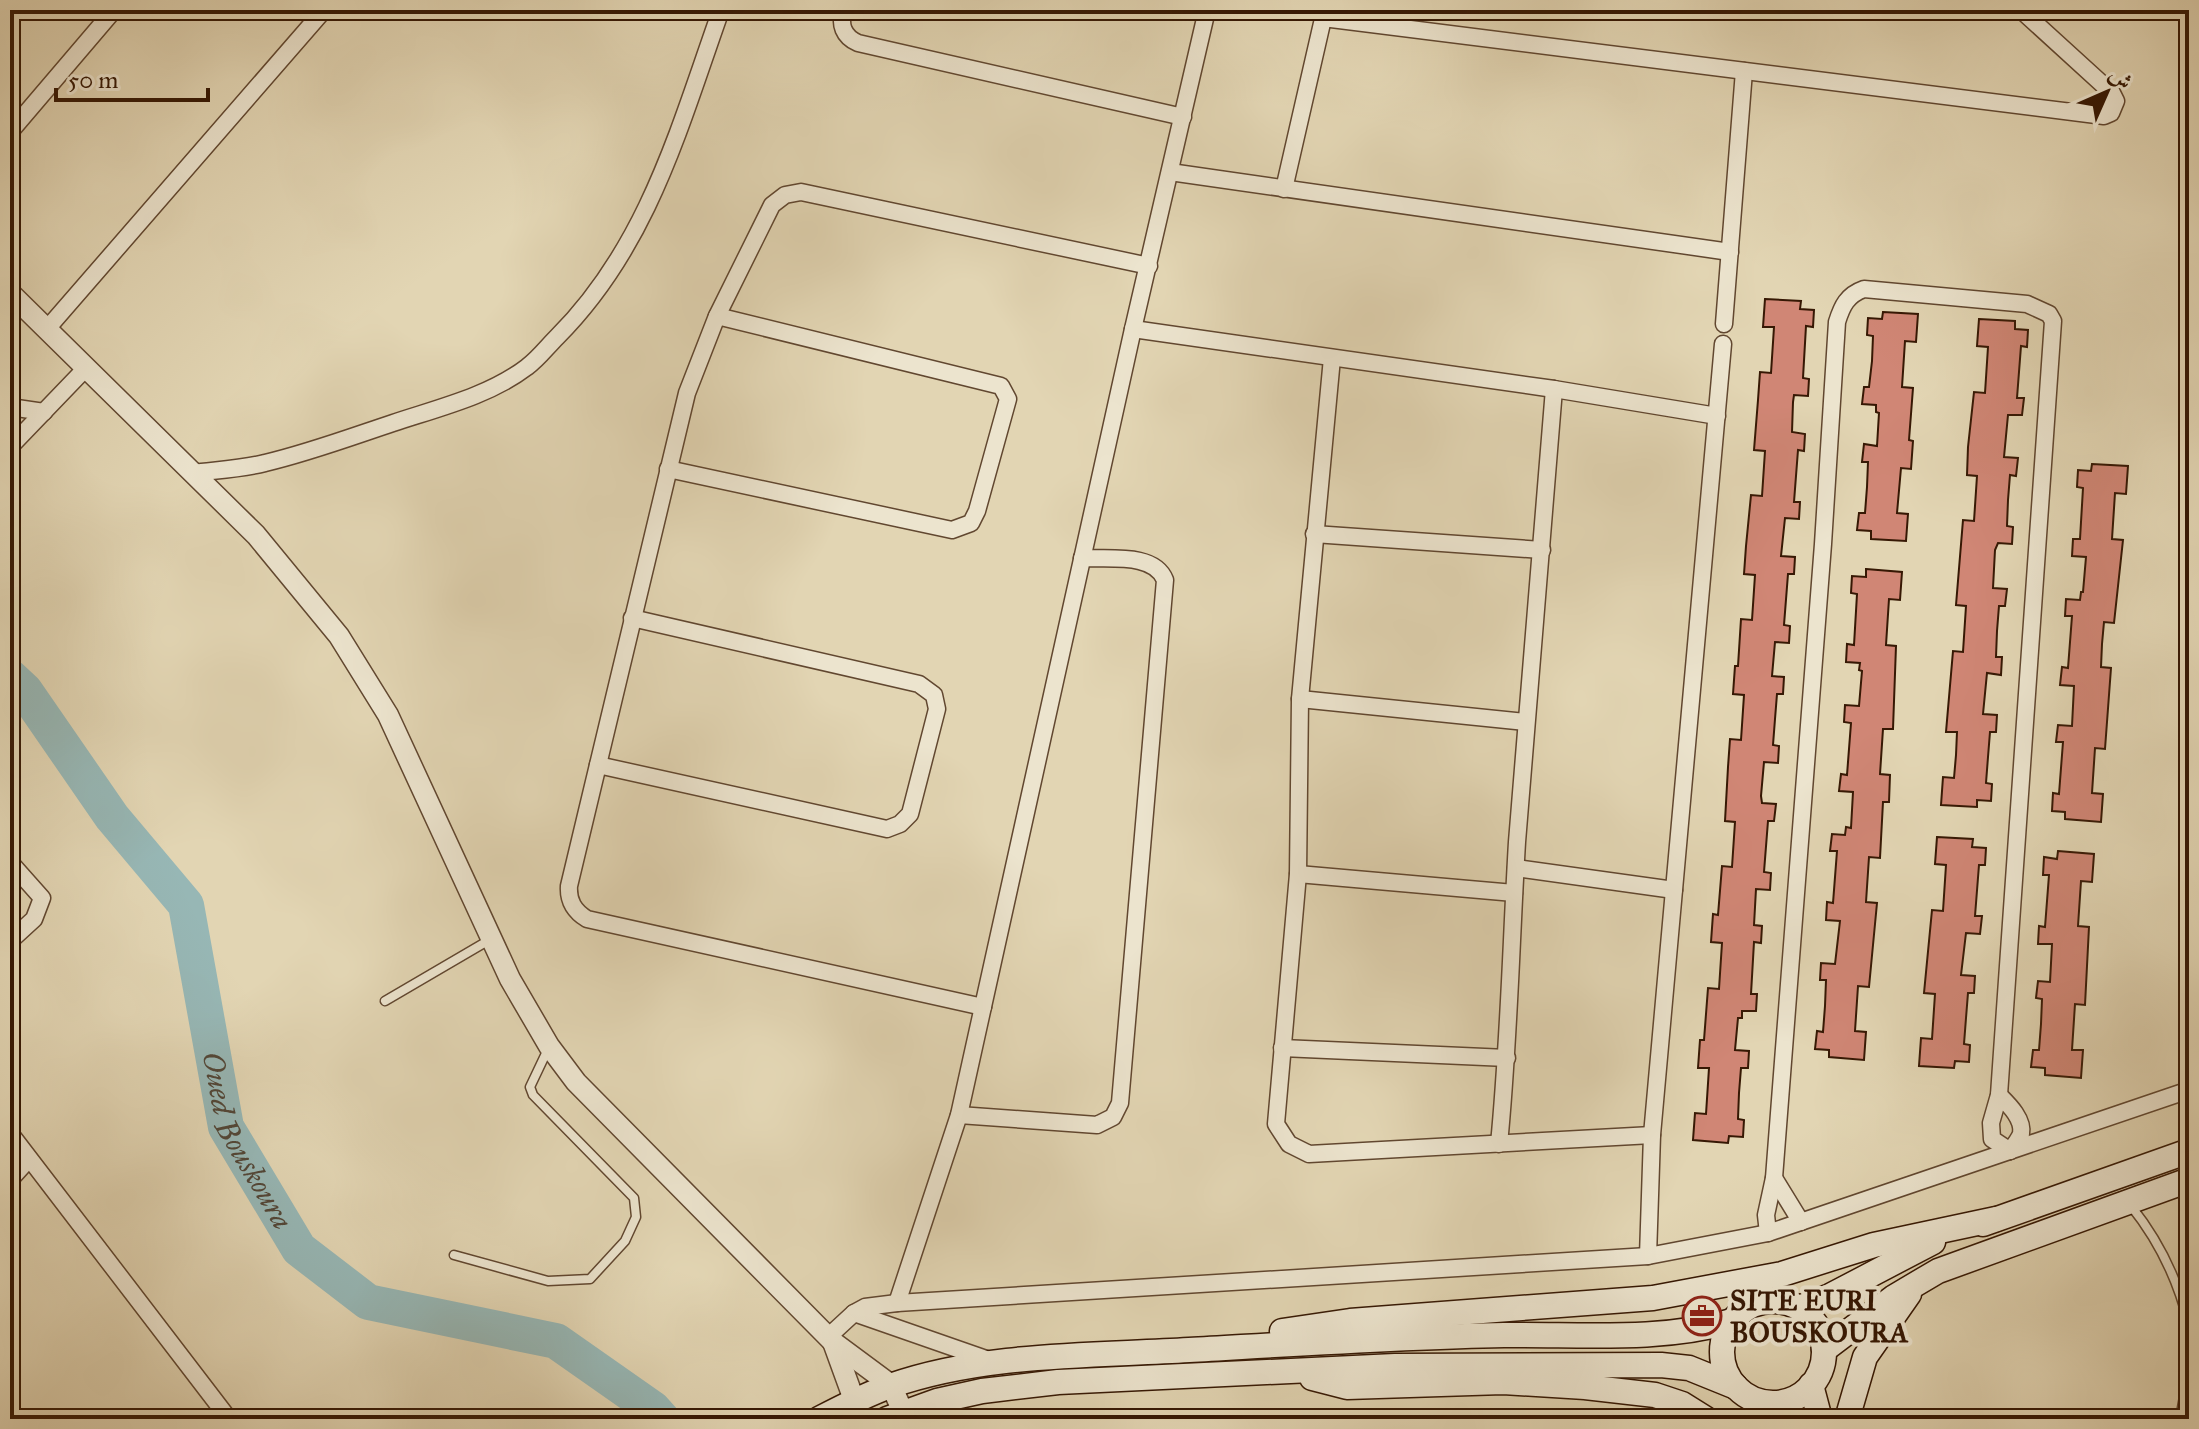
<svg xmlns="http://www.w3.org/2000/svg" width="2199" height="1429" font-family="'IM FELL Great Primer',Amiri,serif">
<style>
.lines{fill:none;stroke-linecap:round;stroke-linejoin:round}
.river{stroke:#97b7b5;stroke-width:36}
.building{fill:#d08675;stroke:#361804;stroke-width:2}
.service-casing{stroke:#614730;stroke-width:11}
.minor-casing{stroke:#614730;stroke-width:19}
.tertiary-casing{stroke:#614730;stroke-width:23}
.secondary-casing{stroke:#361804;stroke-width:27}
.service{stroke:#ece4ce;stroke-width:8}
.minor{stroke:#ece4ce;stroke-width:16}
.tertiary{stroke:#ece4ce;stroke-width:20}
.secondary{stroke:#ece4ce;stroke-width:24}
.labels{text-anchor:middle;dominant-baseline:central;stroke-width:8;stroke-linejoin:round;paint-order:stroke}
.poi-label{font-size:28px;font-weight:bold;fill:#361804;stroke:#ece4ce;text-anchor:start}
.water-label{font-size:30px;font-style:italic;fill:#534839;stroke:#ece4ce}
</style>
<rect width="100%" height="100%" fill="#e2d5b3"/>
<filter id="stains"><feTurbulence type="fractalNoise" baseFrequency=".0025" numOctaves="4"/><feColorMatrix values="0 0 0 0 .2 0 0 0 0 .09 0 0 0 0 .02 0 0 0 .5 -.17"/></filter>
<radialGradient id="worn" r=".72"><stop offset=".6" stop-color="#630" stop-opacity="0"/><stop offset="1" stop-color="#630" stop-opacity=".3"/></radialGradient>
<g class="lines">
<path class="river" id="s1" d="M10 677 25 691 112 817 186 905 226 1127 299 1249 368 1302 556 1341 653 1409 662 1419"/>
</g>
<g class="building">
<path d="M1765 299 1801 301 1800 309 1814 310 1813 327 1806 326 1803 378 1809 379 1808 396 1794 395 1793 402 1792 432 1805 434 1804 451 1798 450 1794 502H1800L1799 519 1785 518 1781 556 1795 557 1794 574H1788L1784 625 1790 626 1789 643 1775 642 1772 676 1784 677 1783 694H1777L1775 719 1773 745 1779 746 1778 763 1764 762 1761 796 1762 803 1776 804 1774 821H1768L1764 872 1771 873 1770 890 1756 889 1754 925 1762 926 1761 943 1754 942 1751 994H1757L1756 1011H1742V1018H1738L1735 1050 1749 1051 1748 1068H1741L1739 1093 1738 1119 1744 1120 1743 1137 1729 1136 1728 1143 1693 1140 1695 1113 1706 1114 1709 1068H1698L1700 1040H1704L1708 988 1719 989 1722 943 1711 942 1713 914 1718 915 1722 866 1732 867 1735 822 1725 821 1728 767 1730 739 1741 740 1744 695 1733 694 1735 666H1738L1741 619 1752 620 1755 575 1744 574 1746 546 1751 495 1762 496 1765 451 1754 450 1758 400 1760 372 1771 373 1774 327H1763Z"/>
<path d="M1883 312 1918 314 1916 342 1905 341 1902 387 1913 388 1909 440 1913 441 1911 469 1901 468 1897 513 1908 514 1906 541 1871 539V531L1857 530 1859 513H1865L1867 487 1868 462H1862L1864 444 1877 446 1879 413 1876 412V405L1862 404 1864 387H1869L1872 361 1873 336 1867 335 1868 318 1882 319Z"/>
<path d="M1979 319 2015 321V329L2028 330 2027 347 2021 346 2017 398H2024L2022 415H2008L2004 457 2018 458 2016 476 2010 475 2008 500 2007 526 2013 527 2012 544 1998 543 1995 550 1993 588 2007 589 2005 606H1999L1997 631 1996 657H2002L2001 675 1987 673 1983 714 1997 715 1996 732H1990L1988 757 1986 783 1992 784 1991 801 1977 800V807L1941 805 1943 777 1954 778 1956 755 1957 732H1946L1953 651 1963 652 1966 606 1956 605 1963 520 1974 521 1977 476 1967 475 1968 447 1974 392 1985 393 1988 347 1977 346Z"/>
<path d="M2092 464 2128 466 2126 494 2115 493 2112 539 2123 540 2114 623 2104 622 2102 644 2101 667 2111 668 2105 749 2095 748 2092 793 2103 794 2101 822 2065 819V812L2052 811 2053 793 2059 794 2063 742H2056L2058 725 2072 726 2074 686 2060 685 2062 667 2068 668 2072 616H2065L2066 599 2080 600 2081 592H2083L2086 557 2072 556 2073 539H2080L2083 488 2077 487 2078 470 2091 471Z"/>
<path d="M1866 569 1902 572 1900 600 1889 599 1886 645 1896 646 1893 729H1883L1880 774 1890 775 1889 802H1883L1880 858 1869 857 1866 902 1877 903 1869 987 1858 986 1855 1031 1866 1032 1864 1060 1829 1057V1050L1815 1049 1817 1031 1823 1032 1825 1006 1826 980H1820L1821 963 1835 964 1840 921 1826 920 1827 902 1833 903 1837 851H1830L1832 834 1845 835 1846 827 1851 828 1853 792 1839 791 1841 774 1847 775 1851 723 1844 722 1845 705 1859 706 1862 671 1859 670 1860 663 1846 662 1847 644 1854 645 1857 594 1851 593 1852 576 1866 577Z"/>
<path d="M1937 837 1973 839 1972 847 1986 848 1985 865H1979L1975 916H1982L1980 934 1966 933 1961 975 1975 976 1974 993H1968L1966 1018 1964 1044 1970 1045 1969 1062 1955 1061 1954 1068 1919 1066 1921 1038 1932 1039 1935 994 1924 993 1932 910 1943 911 1946 865 1935 864Z"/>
<path d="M2058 851 2094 854 2092 882 2081 881 2078 926 2089 927 2085 1005 2075 1004 2072 1050H2083L2081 1078 2045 1075V1068L2031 1067 2033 1050H2039L2041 1024 2042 999 2036 998 2038 981 2050 982 2052 944H2038L2039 926 2045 927 2049 875H2043L2044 857 2057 859Z"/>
</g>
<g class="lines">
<g class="service-casing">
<g id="service">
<path d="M385 1001 491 939"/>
<path d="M2131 1206C2160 1242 2178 1280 2189 1325"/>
<path d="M454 1255 548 1281 590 1279 625 1241 636 1217 634 1198 533 1095 530 1087 549 1047"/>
<path d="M2180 1419 2189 1369"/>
</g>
</g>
<g class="minor-casing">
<g id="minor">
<path d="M845 10C838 24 844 37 858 43L1183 117"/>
<path d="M1323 18 2104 116 2111 113 2116 101 2112 93 2021 10"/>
<path d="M10 132 114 10"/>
<path d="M1170 172 1730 252"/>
<path d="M1284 189 1325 10"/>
<path d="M1724 324 1744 71"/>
<path d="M1133 329 1554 389 1717 416"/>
<path d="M46 330 324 10"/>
<path d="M1332 358 1300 699 1298 874 1276 1124 1289 1144 1309 1154 1652 1135"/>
<path d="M10 407 44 412"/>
<path d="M10 447 85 369"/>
<path d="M668 469 952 530 971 523 977 511 1008 399 1001 386 717 316"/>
<path d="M193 473C217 470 242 469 265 463 308 453 351 437 393 423 438 408 489 396 527 367 538 359 547 347 557 337 648 246 679 128 721 10"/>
<path d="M1314 534 1542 550"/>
<path d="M1300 699 1526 722"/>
<path d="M598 765 887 829 900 824 910 814 937 709 934 695 919 684 632 618"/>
<path d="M10 862 42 898 34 919 10 941"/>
<path d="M1516 868 1674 890"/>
<path d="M1298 874 1514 893"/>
<path d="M983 1007 587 919C574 911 568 901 569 886L687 393 717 316 772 205 785 195 801 192 1149 266"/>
<path d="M1282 1048 1507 1058"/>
<path d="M1999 1095C2008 1104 2024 1119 2021 1134 2019 1139 2013 1147 2010 1151"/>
<path d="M959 1115 1097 1125 1113 1117 1120 1103 1165 580C1154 552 1108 560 1082 558"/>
<path d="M10 1133 229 1419"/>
<path d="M1499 1144C1509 1043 1511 943 1517 842 1528 691 1543 540 1554 389"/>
<path d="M1774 1178 1801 1222"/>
<path d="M10 1180 29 1159"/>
<path d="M1768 1233 1766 1215 1774 1178 1823 544 1837 322C1842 306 1847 295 1864 289L2027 304 2049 314 2053 321 1999 1095 1991 1123 1992 1139 2010 1151"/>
<path d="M1648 1256 1652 1135 1723 344"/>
<path d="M897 1303 959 1115 1133 329 1207 10"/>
<path d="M854 1313 989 1360"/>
<path d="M828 1337 854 1313 865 1307 897 1303 1648 1256 1768 1233 2189 1090"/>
</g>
</g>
<g class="tertiary-casing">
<g id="tertiary">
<path d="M10 293 256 535 339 636 388 715 510 979 549 1046 576 1082 833 1342 891 1385 903 1412"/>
<path d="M833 1342 861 1419"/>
</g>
</g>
<g class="secondary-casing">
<g id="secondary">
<path d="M1983 1224 2189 1151"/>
<circle cx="1773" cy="1352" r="51"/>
<path d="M1799 1308 1830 1296 1933 1242"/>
<path d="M1282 1331 1350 1321 1653 1298 1782 1274 1874 1245 1996 1219"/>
<path d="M1824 1350 1894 1297 1938 1271 2189 1180"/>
<path d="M1312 1378 1347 1387 1503 1382 1585 1387 1655 1395 1682 1404 1706 1419"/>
<path d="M1811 1385 1820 1419"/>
<path d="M819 1419C842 1407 865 1395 890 1386 984 1353 1091 1356 1189 1350 1294 1344 1399 1337 1504 1335 1580 1334 1659 1342 1732 1321"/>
<path d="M887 1419 937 1401 982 1391 1058 1382 1395 1366 1661 1365 1689 1368 1736 1387"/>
<path d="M1847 1419 1865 1357 1909 1294"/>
</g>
</g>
<use href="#service" class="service"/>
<use href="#minor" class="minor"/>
<use href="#tertiary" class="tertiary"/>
<use href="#secondary" class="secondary"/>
</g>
<defs>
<g id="office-ring" transform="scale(2)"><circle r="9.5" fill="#ece4ce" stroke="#8f2418" stroke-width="1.5"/><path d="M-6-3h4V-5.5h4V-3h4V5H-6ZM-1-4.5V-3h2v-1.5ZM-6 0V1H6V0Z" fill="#8f2418"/></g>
</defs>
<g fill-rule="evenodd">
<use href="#office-ring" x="1702" y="1316"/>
</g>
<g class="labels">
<g class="poi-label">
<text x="1730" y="1300">SITE EURI<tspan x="1730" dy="32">BOUSKOURA</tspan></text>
</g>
<g class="water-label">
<text stroke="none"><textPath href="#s1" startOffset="534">Oued Bouskoura</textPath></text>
</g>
</g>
<rect width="2199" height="1429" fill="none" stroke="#e2d5b3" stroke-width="40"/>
<rect x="12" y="12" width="2175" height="1405" fill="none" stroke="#361804" stroke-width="4"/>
<rect x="20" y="20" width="2159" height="1389" fill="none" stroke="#361804" stroke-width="2"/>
<g transform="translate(2107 92) rotate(45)" stroke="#ece4ce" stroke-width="6" paint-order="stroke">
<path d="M0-6L14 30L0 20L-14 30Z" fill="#361804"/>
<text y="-12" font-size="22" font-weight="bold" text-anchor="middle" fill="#361804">ش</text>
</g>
<path d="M56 88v12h152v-12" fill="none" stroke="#361804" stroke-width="4"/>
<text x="68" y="88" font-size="24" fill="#361804" stroke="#ece4ce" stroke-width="6" paint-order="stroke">50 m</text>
<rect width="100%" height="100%" filter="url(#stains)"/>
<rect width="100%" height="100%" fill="url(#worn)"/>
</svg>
